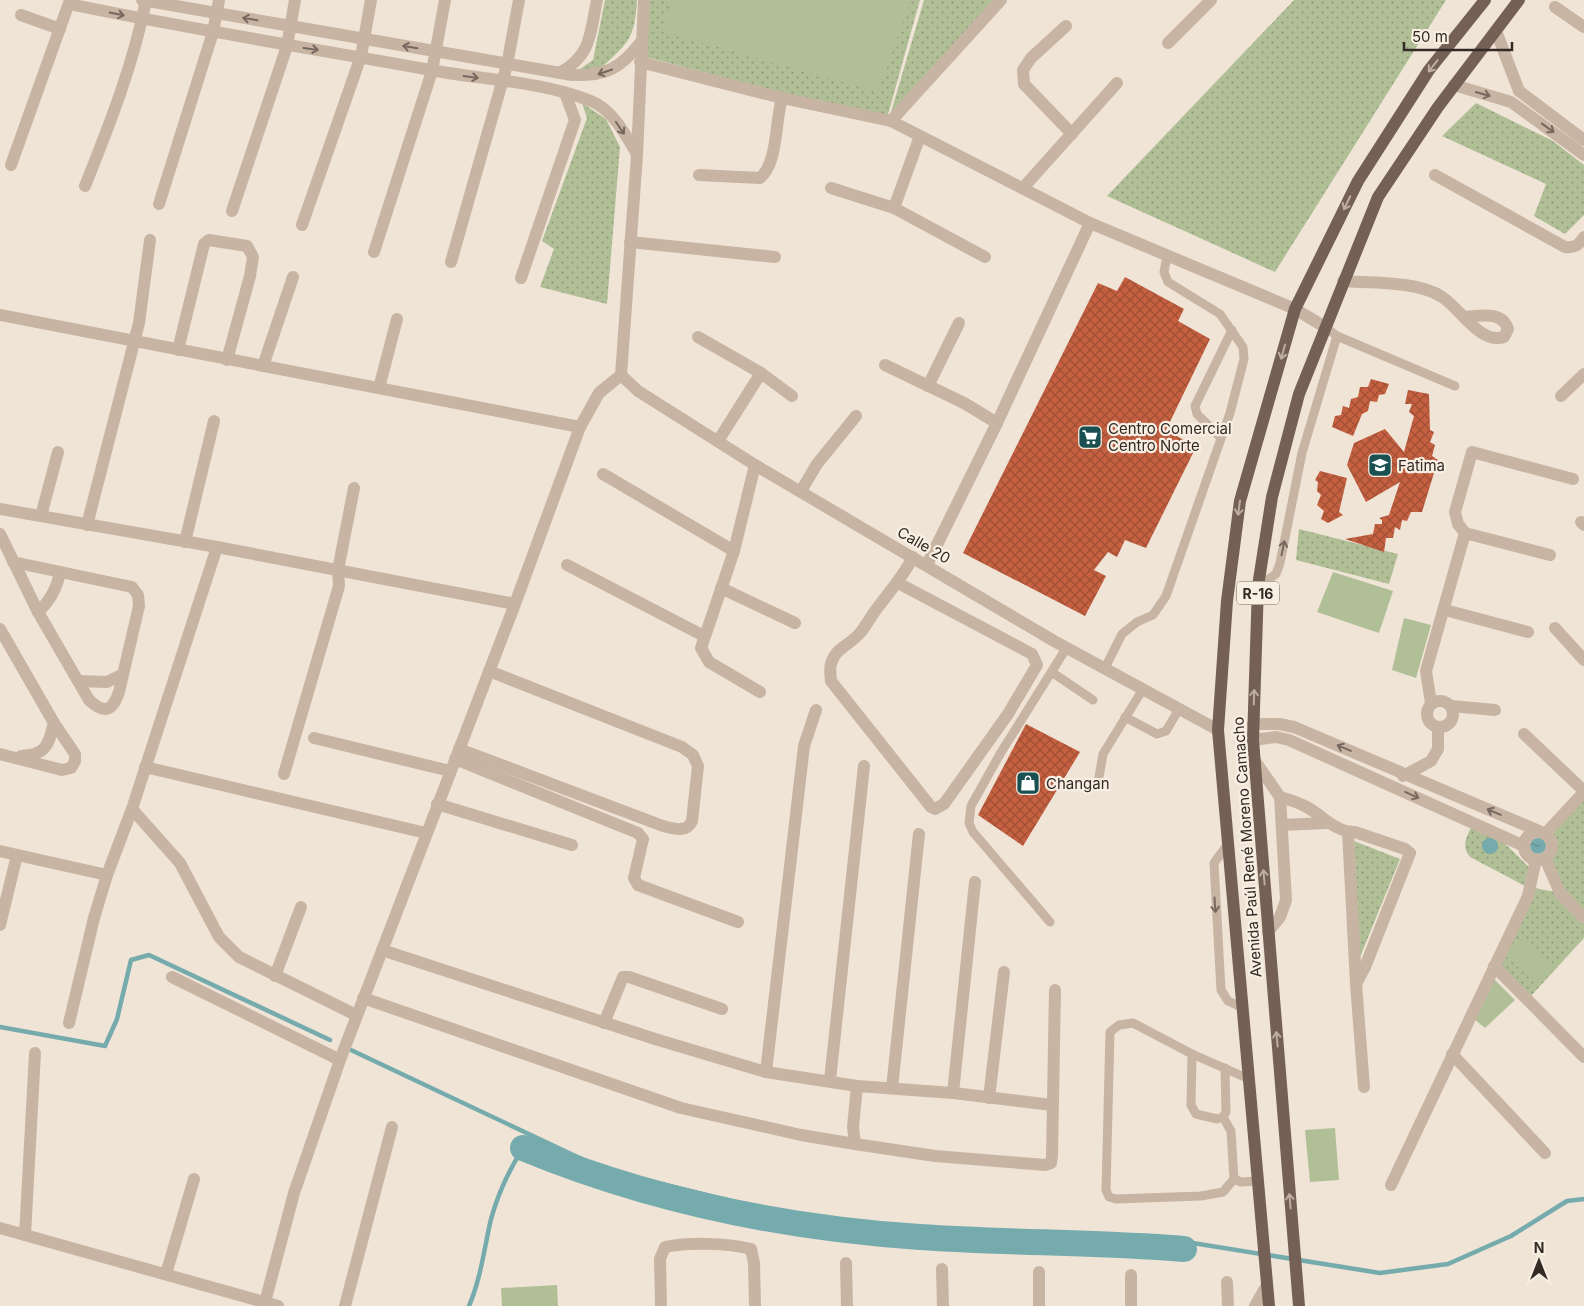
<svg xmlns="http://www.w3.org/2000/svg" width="1584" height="1306" font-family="Inter,sans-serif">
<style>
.grass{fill:url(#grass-dots)}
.garden{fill:#b1bf97}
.water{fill:url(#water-ripples)}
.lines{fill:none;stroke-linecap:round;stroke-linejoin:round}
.stream{stroke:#76abad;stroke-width:4.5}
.river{stroke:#76abad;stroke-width:26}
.building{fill:url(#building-cross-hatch)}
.lane{stroke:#c8b4a3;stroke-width:9}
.street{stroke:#c8b4a3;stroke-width:12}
.primary{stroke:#756056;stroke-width:12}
.oneway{stroke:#76685e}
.oneway2{stroke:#bdaea3}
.labels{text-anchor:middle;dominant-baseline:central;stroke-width:4.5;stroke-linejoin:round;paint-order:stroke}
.shield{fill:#f8eee2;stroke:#6e645e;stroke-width:1}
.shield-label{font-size:14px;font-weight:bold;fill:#332925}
.poi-label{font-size:15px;fill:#332925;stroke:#f8eee2;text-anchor:start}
.street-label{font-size:15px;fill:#332925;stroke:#f8eee2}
</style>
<defs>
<pattern id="grass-dots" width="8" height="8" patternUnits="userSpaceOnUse" patternTransform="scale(1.25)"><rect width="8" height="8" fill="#b1bf97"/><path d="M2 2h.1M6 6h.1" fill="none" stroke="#919b7b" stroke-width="1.8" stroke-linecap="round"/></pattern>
<pattern id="water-ripples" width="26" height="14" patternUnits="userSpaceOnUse" patternTransform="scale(1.25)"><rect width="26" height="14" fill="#76abad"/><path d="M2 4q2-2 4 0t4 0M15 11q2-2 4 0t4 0" fill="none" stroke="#618b8d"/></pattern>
<pattern id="building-cross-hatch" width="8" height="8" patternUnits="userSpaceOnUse" patternTransform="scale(1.25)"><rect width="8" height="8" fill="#c56040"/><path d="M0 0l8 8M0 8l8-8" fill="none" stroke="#a14f35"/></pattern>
</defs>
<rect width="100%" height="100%" fill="#f0e4d7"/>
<g class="grass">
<path d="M605 0H637C635 39 628 43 600 69H580L593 60Z"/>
<path d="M649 0H920L887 118 782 93 646 57Z"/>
<path d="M924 0H995L889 119Z"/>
<path d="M1294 0H1446L1275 272 1107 196Z"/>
<path d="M582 103 606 119 620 147 607 304 540 287 554 249 542 241 587 118Z"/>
<path d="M1476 103 1553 141 1584 165V215L1565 234 1534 216 1546 184 1442 136Z"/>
<path d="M1299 529 1398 554 1389 584 1296 560Z"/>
<path d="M1584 795V914L1564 891 1549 859C1555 849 1556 843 1549 833Z"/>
<path d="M1473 823 1493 832 1531 869 1527 887 1470 857C1460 845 1468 835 1473 823Z"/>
<path d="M1354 841 1400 859 1360 957Z"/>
<path d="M1535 888 1555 892 1584 924V938L1530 997 1495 963Z"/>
</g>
<g class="garden">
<path d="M672 0H911L878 92 660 31Z"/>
<path d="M1333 572 1393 591 1379 633 1317 612Z"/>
<path d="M1404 618 1431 625 1416 678 1392 670Z"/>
<path d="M1523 935 1554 965 1535 983 1505 955Z"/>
<path d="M1494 979 1515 1000 1485 1028 1474 1019Z"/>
<path d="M1335 1128 1339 1180 1310 1182 1305 1130Z"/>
<path d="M557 1285 558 1306H502L501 1288Z"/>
</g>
<g class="water">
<circle cx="1538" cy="846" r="8"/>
<circle cx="1490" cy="846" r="8"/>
</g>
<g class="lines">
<g class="stream">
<path d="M0 1027 105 1046 117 1019 131 960 149 955 330 1040"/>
<path d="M351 1050 605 1170 784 1214 922 1230 1149 1236 1380 1273 1448 1264 1511 1236 1567 1201 1584 1199"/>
<path d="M469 1306C481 1278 484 1249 491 1219 498 1194 509 1170 523 1148"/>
</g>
<path class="river" d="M523 1148C649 1200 784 1228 920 1237 1008 1243 1096 1242 1184 1249"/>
</g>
<g class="building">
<path d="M1125 277 1184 309 1178 321 1210 339 1166 430 1196 447 1146 548 1125 540 1117 557 1108 552 1094 570 1106 576 1085 616 963 553 1098 283 1117 291Z"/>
<path d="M1371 379 1389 384 1385 394 1379 395 1377 402 1370 401 1368 411 1362 414 1353 436 1332 427 1335 416 1341 415 1343 406 1349 408 1351 399 1358 397 1360 387H1368Z"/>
<path d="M1408 390 1429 394 1430 430 1434 432 1430 442 1435 445 1432 456 1438 460 1422 512H1411L1407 521 1402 520 1400 530 1395 527 1393 538H1386L1384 552 1345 539 1373 534 1375 524H1382V520L1379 518 1389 515 1400 482 1366 502 1347 465 1354 443 1385 429 1404 452 1414 416 1409 412 1412 404H1405Z"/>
<path d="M1320 471 1347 478 1339 512 1343 515 1328 523 1321 519 1324 511 1317 505 1321 495 1317 491 1318 482 1315 480Z"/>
<path d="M1026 724 1080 752 1023 846 978 815Z"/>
</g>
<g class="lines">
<g class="lane">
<path d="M1337 336 1455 386"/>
<path d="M1220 437 1197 414 1195 406 1232 330"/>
<path d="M1258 586 1276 574 1280 563 1302 453 1337 336 1325 327"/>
<path d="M1105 668 1122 634 1137 622 1153 615 1166 596 1230 413 1244 359 1243 347 1220 314 1168 282 1164 272 1167 256"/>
<path d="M1053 673 1093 700"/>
<path d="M1125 717 1157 734 1166 731 1179 709"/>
<path d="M1098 783 1103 754 1143 689"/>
<path d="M1228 844 1214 863 1221 990 1228 1001 1243 1008"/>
<path d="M1050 922 973 832 969 823 971 806 1000 754 1067 647"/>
<path d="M1192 1054 1191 1105 1196 1114 1217 1119 1223 1117 1226 1112 1225 1068"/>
<path d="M1223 1117 1231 1131 1234 1179 1241 1182 1258 1181"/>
<path d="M1234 1179 1223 1192 1201 1196 1116 1199 1109 1197 1106 1190 1110 1032 1119 1025 1133 1023 1192 1054 1249 1079"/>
</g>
<g class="street">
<path d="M142 0 572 75C606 76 620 69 641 42"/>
<path d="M69 4C189 29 310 48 431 70 483 80 540 81 591 101 613 110 625 134 637 154"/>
<path d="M1555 7 1584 27"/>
<path d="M21 15 60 29"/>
<path d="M1066 26 1031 58 1023 70 1024 84 1072 134"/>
<path d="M1496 31 1519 91 1584 140"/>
<path d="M1168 43 1211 0"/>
<path d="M640 62 782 98 891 121 1090 223 1295 309 1325 327"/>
<path d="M559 73C592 56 590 33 597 0"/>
<path d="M1454 85 1511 102 1584 155"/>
<path d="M891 121 1001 0"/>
<path d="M11 165 70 0"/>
<path d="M699 175 760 178C778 163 775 122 782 98"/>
<path d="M1435 175 1565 247C1575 248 1579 245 1584 237"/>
<path d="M85 186C109 126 134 63 146 0"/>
<path d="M831 188 894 208 985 257"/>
<path d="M1023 188 1117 83"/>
<path d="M159 204 213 32 219 0"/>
<path d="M894 208 920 136"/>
<path d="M232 211 287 46 295 0"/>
<path d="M302 225 361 56 371 0"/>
<path d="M630 242 775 257"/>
<path d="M374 252 432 71 445 0"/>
<path d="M451 262 507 65 519 0"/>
<path d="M521 278 575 120 565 93"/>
<path d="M1343 281C1371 283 1419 281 1442 297 1460 308 1480 345 1504 337L1508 329C1502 310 1480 316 1464 317"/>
<path d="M0 315 580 427"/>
<path d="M698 337 761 373 792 396"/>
<path d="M178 350 204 244 209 240 247 246 253 257 250 276 227 360"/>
<path d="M885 365 964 403 997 423"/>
<path d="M263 366 293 277"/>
<path d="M621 375 638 391 755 465 1054 641 1218 730"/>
<path d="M928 386 959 323"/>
<path d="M379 388 397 319"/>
<path d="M1561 396 1584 374"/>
<path d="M718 441 761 373"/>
<path d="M755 465 734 551 701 648 709 662 760 692"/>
<path d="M603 474 734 551"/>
<path d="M801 491 817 464 856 416"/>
<path d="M0 509 217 547 515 604"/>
<path d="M41 516 58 452"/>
<path d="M1581 522 1584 525"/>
<path d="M87 525 139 323 150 240"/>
<path d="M1465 533 1550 555"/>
<path d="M0 534 1 536 38 612 89 700C103 713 112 713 119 692L139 606 138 595 132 587 13 562"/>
<path d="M185 542 214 421"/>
<path d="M567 565 704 636"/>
<path d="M927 565 997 423 1090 223"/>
<path d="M898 583 1032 654 1037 665 1008 714 944 804 935 809 931 807 831 681C830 671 829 664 835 655 839 648 854 641 860 633 865 627 869 620 873 614 887 594 902 579 913 557"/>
<path d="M721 588 795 623"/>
<path d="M1445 610 1528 632"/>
<path d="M38 612C50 601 57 589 60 572"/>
<path d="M1555 628 1584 660"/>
<path d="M0 629 54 723 75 754V761L71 768 62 770 0 754"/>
<path d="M79 681 107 682 123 674"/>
<circle cx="1440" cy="714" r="13"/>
<path d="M1431 703 1426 671 1465 533 1458 524 1455 512 1472 452 1573 479"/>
<path d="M1451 706 1495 710"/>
<path d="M1253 724H1279L1294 727 1539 831"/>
<path d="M1524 734 1584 791"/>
<path d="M314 738 450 771"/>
<path d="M1253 740 1276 737 1289 740 1524 846"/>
<path d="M459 749 663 826C674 829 687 833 692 821L698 766 693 755 682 747 489 671"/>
<path d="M21 756C46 755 48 746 54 723"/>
<path d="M455 759 638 833 643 839 634 878 638 885 738 922"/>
<path d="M1255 761 1280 797 1286 900 1280 917 1268 932"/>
<path d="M145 767 426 833"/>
<path d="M284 774 339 586 338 570 354 488"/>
<path d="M1403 776 1431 761 1438 749V728"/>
<path d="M1280 797C1291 800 1301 803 1310 809 1325 818 1336 832 1355 832L1405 849 1410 853 1365 967 1356 984"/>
<path d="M437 804 572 845"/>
<path d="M132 809 180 863 219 937 239 957 356 1015"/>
<path d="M1282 825 1327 823"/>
<path d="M1348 832 1356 984 1364 1087"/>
<circle cx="1538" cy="846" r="14"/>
<path d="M1545 834 1584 792"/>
<path d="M0 851 107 875"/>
<path d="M1545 858 1560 893 1584 918"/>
<path d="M0 925 17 855"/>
<path d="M382 950 655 1039 766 1072 857 1086 953 1093 1052 1105"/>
<path d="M1494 966 1584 1057"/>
<path d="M275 976 301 907"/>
<path d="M172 977 340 1060"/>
<path d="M363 998 681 1108 801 1135 855 1144 935 1156 1045 1165 1051 1163 1052 1156 1055 990"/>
<path d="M69 1023 94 918 107 875 132 809 217 547"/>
<path d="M604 1023 623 977H629L722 1009"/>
<path d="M1452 1054 1545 1153"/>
<path d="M766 1072 804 746 816 710"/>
<path d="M830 1080 864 766"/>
<path d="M892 1088 919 834"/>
<path d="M953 1093 975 882"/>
<path d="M989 1098 1004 972"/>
<path d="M855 1144 853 1127 857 1086"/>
<path d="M1391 1185 1528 896 1536 859"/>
<path d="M0 1228 278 1306"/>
<path d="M25 1235 35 1053"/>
<path d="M846 1263 847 1306"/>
<path d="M942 1269 943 1306"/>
<path d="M166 1274 194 1179"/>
<path d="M1131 1275V1306"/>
<path d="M1227 1282 1228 1306"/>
<path d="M264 1306 294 1193 340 1060 515 604 580 427 599 393 621 375 637 155 644 0"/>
<path d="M345 1306 392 1127"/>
<path d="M661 1306 660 1259 665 1247C688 1242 728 1243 751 1249L754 1263 755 1306"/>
<path d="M1039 1306V1272"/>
<path d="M1255 1306 1267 1285"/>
</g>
<g class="primary">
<path d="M1269 1306 1218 730 1227 601 1240 501 1295 309 1358 181 1429 70 1485 0"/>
<path d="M1299 1306 1253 740 1258 586 1272 497 1299 394 1378 197 1438 107 1519 0"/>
</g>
</g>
<defs><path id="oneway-shaft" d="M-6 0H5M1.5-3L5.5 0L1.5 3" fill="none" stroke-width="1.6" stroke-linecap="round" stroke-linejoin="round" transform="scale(1.25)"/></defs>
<g class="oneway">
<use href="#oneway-shaft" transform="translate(117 14) rotate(12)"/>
<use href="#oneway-shaft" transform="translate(250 19) rotate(-170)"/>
<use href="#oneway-shaft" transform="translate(410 47) rotate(-171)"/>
<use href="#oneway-shaft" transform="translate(311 49) rotate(8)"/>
<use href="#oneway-shaft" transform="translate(605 72) rotate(161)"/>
<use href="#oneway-shaft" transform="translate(471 77) rotate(8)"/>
<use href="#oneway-shaft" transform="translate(1483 94) rotate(16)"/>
<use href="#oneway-shaft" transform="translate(620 128) rotate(56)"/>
<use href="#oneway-shaft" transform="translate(1548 128) rotate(36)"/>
<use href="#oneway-shaft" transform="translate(1283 548) rotate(-78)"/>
<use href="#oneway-shaft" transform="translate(1344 748) rotate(-157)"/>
<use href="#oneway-shaft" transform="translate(1412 795) rotate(24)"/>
<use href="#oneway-shaft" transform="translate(1494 812) rotate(-157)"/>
<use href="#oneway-shaft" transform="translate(1215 905) rotate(86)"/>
</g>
<g class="oneway2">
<use href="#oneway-shaft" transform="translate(1433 66) rotate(128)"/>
<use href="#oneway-shaft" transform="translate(1347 203) rotate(116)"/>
<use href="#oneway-shaft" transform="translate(1283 352) rotate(106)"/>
<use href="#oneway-shaft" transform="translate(1239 508) rotate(98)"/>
<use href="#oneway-shaft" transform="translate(1254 697) rotate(-88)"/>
<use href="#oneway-shaft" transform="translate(1264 877) rotate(-95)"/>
<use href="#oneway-shaft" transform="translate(1277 1039) rotate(-95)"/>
<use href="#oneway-shaft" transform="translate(1290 1201) rotate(-95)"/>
</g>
<defs>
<g id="supermarket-square" transform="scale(1.25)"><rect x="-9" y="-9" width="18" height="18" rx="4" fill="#1b5053" stroke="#f8eee2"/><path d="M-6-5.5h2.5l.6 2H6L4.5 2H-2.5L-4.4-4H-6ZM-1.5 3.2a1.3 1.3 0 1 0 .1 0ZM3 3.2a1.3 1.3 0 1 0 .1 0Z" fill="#fff"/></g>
<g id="school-square" transform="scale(1.25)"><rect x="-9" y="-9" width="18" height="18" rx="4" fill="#1b5053" stroke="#f8eee2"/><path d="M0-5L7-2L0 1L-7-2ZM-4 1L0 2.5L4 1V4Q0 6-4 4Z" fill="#fff"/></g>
<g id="shop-square" transform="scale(1.25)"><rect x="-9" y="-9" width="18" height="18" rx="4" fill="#1b5053" stroke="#f8eee2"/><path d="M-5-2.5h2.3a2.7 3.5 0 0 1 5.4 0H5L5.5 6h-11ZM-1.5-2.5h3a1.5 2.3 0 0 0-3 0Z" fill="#fff"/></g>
</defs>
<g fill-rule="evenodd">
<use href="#supermarket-square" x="1090" y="437"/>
<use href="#school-square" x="1380" y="465"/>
<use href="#shop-square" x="1028" y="783"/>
</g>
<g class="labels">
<rect class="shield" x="1237" y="581.5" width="42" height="23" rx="4"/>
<g class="shield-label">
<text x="1258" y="593">R-16</text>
</g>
<g class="poi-label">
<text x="1108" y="428">Centro Comercial<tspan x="1108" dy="17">Centro Norte</tspan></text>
<text x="1398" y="465">Fatima</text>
<text x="1046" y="783">Changan</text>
</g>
<g class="street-label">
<text transform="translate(924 545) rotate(30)">Calle 20</text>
<text transform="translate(1247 847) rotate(-94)">Avenida Paúl René Moreno Camacho</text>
</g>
</g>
<g transform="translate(1539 1261)" stroke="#f8eee2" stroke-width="4" paint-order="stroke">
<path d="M0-4L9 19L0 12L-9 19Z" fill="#332925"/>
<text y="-8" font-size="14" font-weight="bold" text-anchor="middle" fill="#332925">N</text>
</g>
<path d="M1404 42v8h108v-8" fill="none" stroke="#332925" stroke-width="2.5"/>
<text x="1412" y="42" font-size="15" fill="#332925" stroke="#f8eee2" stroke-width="4" paint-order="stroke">50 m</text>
</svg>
